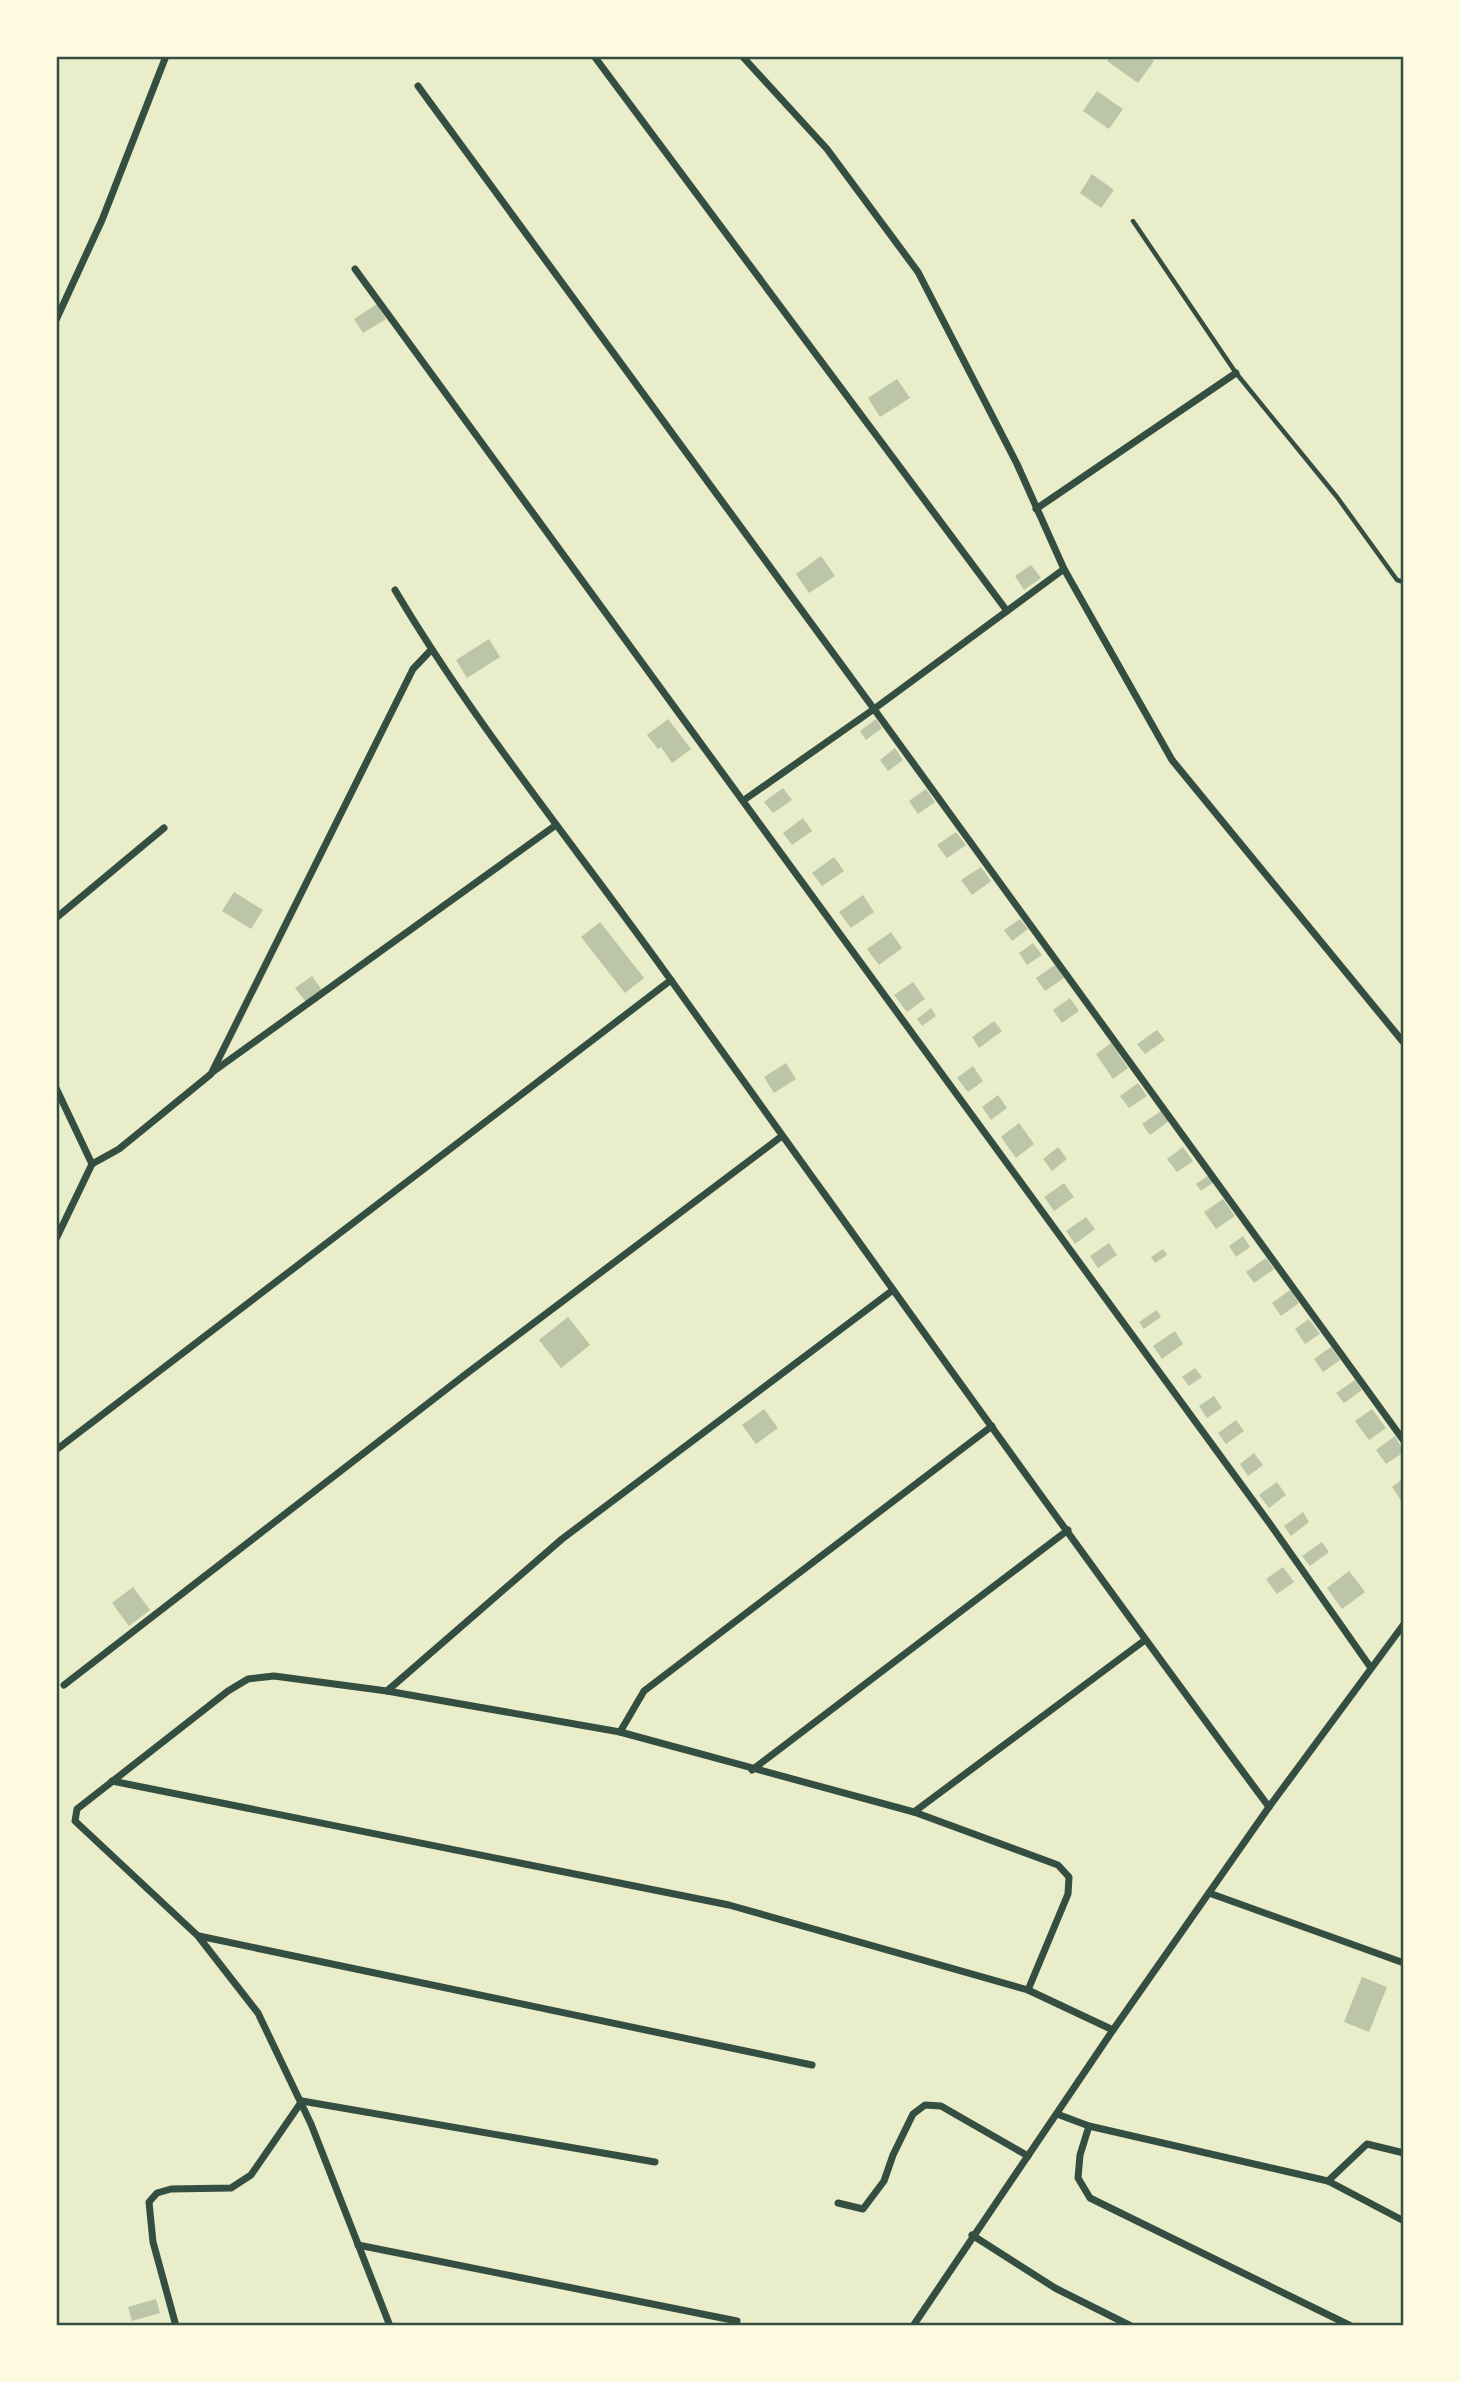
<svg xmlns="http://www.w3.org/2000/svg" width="1460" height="2382" font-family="'Crimson Pro',serif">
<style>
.building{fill:#bcc5a7}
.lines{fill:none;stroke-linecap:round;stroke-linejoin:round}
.service{stroke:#344e41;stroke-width:4.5}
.minor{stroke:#344e41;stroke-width:7}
.neatline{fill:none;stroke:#344e41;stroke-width:2.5}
</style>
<rect width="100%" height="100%" fill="#e9edc9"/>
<g class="building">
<path d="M1110 56H1147L1154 61 1138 83 1107 61Z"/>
<path d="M1097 91 1123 109 1109 129 1083 111Z"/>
<path d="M1092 174 1114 190 1101 208 1080 193Z"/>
<path d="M377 304 386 319 363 333 354 319Z"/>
<path d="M897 379 910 398 880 417 868 398Z"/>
<path d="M821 556 835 576 809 593 796 574Z"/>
<path d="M1031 565 1041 578 1024 590 1015 576Z"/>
<path d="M489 639 500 657 467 678 456 660Z"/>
<path d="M668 719 691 749 672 763 661 747 658 749 647 735Z"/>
<path d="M876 719 882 728 866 740 860 731Z"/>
<path d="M895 748 903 760 888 771 880 760Z"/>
<path d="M783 788 792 800 773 813 764 802Z"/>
<path d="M926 789 935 802 918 814 909 801Z"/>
<path d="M803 818 812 831 792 845 783 833Z"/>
<path d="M956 832 966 845 947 858 937 845Z"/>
<path d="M834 857 844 871 822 886 812 873Z"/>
<path d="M981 867 991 881 972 895 961 880Z"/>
<path d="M234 892 263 910 251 929 222 911Z"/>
<path d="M863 895 874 912 851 928 839 912Z"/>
<path d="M1020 919 1028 929 1012 941 1004 930Z"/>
<path d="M600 922 644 978 625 993 581 937Z"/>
<path d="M891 932 902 948 879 965 867 949Z"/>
<path d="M1033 943 1042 955 1027 965 1019 953Z"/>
<path d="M1055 965 1064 978 1045 991 1036 978Z"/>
<path d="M312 976 322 990 306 1002 295 988Z"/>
<path d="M913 982 925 999 907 1012 894 995Z"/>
<path d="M1070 998 1079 1011 1062 1023 1053 1010Z"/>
<path d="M931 1008 936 1016 922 1026 917 1019Z"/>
<path d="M994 1021 1002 1031 979 1048 972 1037Z"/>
<path d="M1157 1030 1165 1040 1145 1054 1137 1044Z"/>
<path d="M1111 1043 1128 1068 1113 1079 1096 1054Z"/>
<path d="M786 1063 796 1079 774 1093 764 1077Z"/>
<path d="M973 1066 983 1081 968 1092 957 1078Z"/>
<path d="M1138 1083 1147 1096 1129 1108 1120 1096Z"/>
<path d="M998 1095 1007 1108 991 1120 982 1107Z"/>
<path d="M1161 1111 1169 1121 1150 1135 1142 1124Z"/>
<path d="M1019 1123 1034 1144 1016 1158 1001 1137Z"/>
<path d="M1058 1147 1067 1159 1052 1171 1043 1159Z"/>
<path d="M1183 1147 1193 1161 1177 1172 1167 1159Z"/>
<path d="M1209 1175 1214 1182 1201 1191 1196 1184Z"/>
<path d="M1064 1183 1074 1197 1054 1211 1044 1197Z"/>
<path d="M1223 1199 1235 1216 1216 1229 1204 1212Z"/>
<path d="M1086 1217 1095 1229 1075 1244 1066 1231Z"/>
<path d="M1243 1236 1250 1247 1236 1257 1229 1246Z"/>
<path d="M1109 1243 1117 1255 1098 1268 1090 1256Z"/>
<path d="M1163 1249 1167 1255 1155 1263 1151 1257Z"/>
<path d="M1266 1258 1274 1269 1254 1283 1246 1272Z"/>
<path d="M1290 1290 1299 1303 1281 1316 1272 1303Z"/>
<path d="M1157 1310 1161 1317 1144 1329 1139 1322Z"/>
<path d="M568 1317 590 1345 561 1368 539 1340Z"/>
<path d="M1309 1319 1320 1334 1305 1344 1295 1329Z"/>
<path d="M1175 1331 1183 1344 1162 1359 1153 1346Z"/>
<path d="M1331 1347 1340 1360 1323 1372 1314 1359Z"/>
<path d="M1195 1368 1202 1377 1189 1386 1182 1377Z"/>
<path d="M1355 1380 1362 1390 1344 1403 1336 1393Z"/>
<path d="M1214 1396 1222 1408 1207 1418 1199 1406Z"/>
<path d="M764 1409 778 1428 756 1444 742 1425Z"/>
<path d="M1372 1409 1386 1428 1369 1440 1355 1421Z"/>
<path d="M1236 1420 1244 1431 1226 1444 1218 1433Z"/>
<path d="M1395 1436 1404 1452 1386 1464 1376 1450Z"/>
<path d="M1254 1453 1263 1465 1248 1476 1240 1464Z"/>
<path d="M1404 1478V1505L1392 1487Z"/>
<path d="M1277 1482 1286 1495 1269 1508 1259 1495Z"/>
<path d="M1303 1512 1309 1522 1291 1536 1284 1526Z"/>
<path d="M1322 1542 1329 1552 1310 1566 1302 1556Z"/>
<path d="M1283 1567 1294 1582 1277 1594 1266 1579Z"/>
<path d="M1349 1571 1365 1592 1342 1609 1327 1588Z"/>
<path d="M133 1587 150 1610 129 1626 112 1603Z"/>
<path d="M1362 1977 1387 1987 1369 2032 1344 2022Z"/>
<path d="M156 2299 160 2313 132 2321 128 2307Z"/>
</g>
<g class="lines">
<path class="service" d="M1133 221 1236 373 1337 497 1397 580 1404 582"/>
<g class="minor">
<path d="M594 56 1007 611"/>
<path d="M742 56 827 149 918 272 1017 464 1064 569 1172 760 1404 1043"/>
<path d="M418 86 874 709 1404 1441"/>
<path d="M355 269 1270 1524 1371 1668"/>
<path d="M56 320 102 220 166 56"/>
<path d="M1036 509 1236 373"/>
<path d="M395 590C477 728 580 852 673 983 871 1258 1067 1535 1269 1807"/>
<path d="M744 800 874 709 1064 569"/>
<path d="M56 918 164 828"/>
<path d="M214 1071 556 825"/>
<path d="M56 1088 92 1164"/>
<path d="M56 1239 92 1164 119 1149 211 1074 413 669 431 650"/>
<path d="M56 1450 671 980"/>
<path d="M64 1685 466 1374 782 1136"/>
<path d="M387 1691 562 1539 893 1290"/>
<path d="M620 1732 644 1691 992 1426"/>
<path d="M752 1770 1068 1530"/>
<path d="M112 1781 729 1905 1028 1990 1113 2030"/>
<path d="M914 1812 1145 1640"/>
<path d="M1209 1893 1404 1963"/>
<path d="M199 1936 812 2065"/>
<path d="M1057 2114 1089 2126 1328 2181 1404 2221"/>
<path d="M1089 2126 1080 2155 1078 2178 1090 2198 1351 2326"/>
<path d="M1328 2181 1367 2144 1404 2153"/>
<path d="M838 2203 863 2209 884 2181 893 2155 913 2114 925 2105 941 2106 1028 2156"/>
<path d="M972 2235 1055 2288 1131 2326"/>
<path d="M358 2245 737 2321"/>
<path d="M176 2326 153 2242 149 2202 157 2193 171 2189 231 2188 251 2175 302 2101 655 2162"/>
<path d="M390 2326 311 2124 258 2013 198 1936 75 1821 77 1809 228 1691 248 1679 274 1676 387 1691 620 1732 914 1812 1058 1865 1069 1877 1068 1894 1028 1990"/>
<path d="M913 2326 1113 2030 1269 1807 1404 1624"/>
</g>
</g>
<rect width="1460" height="2382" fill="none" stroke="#fefae0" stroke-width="116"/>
<rect x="58" y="58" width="1344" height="2266" class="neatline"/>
</svg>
